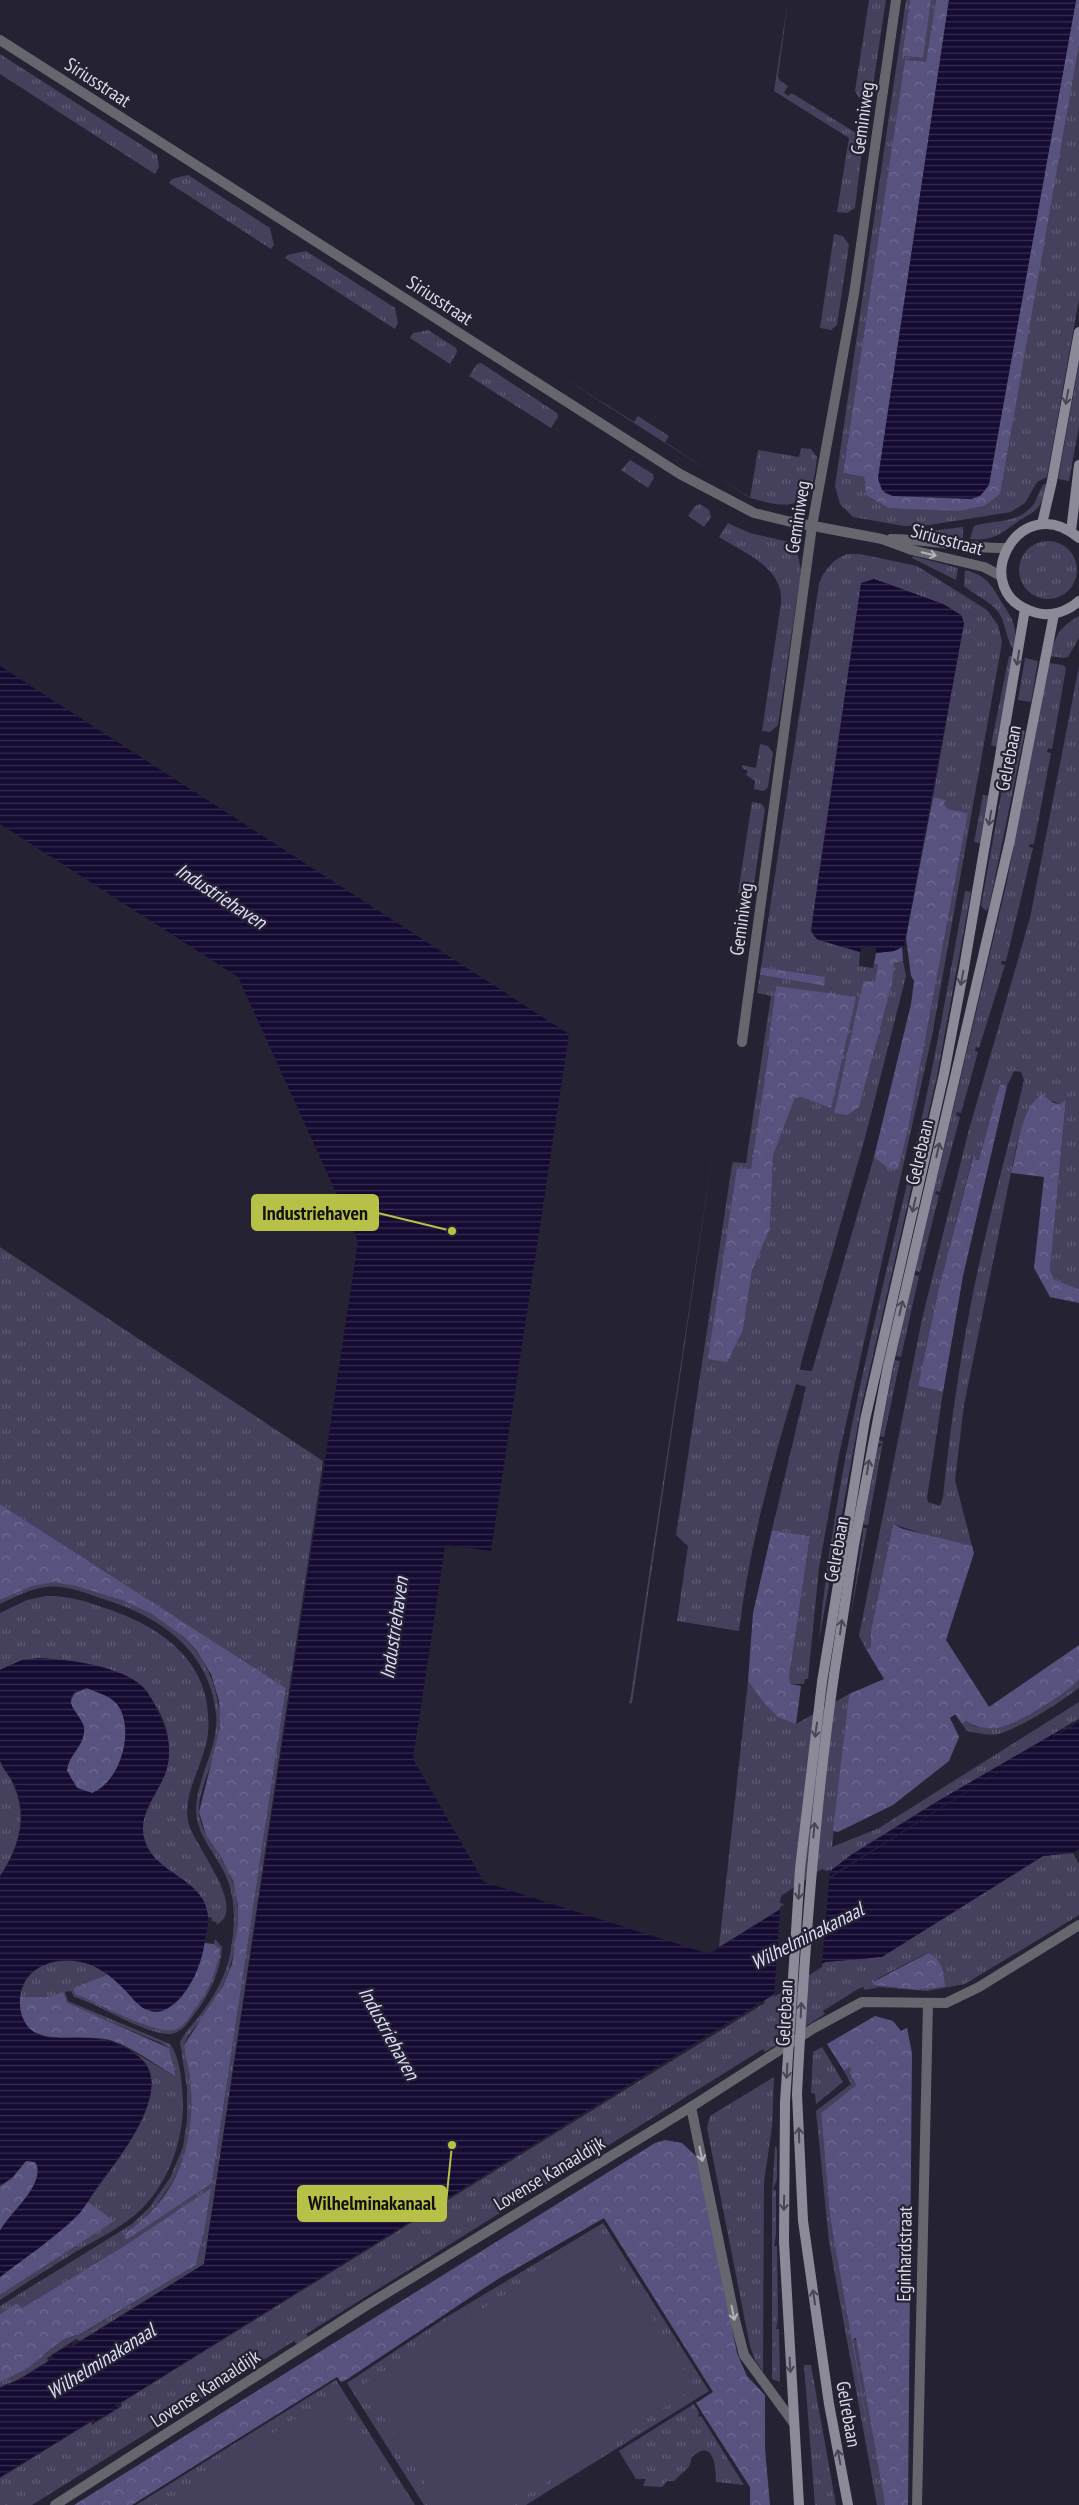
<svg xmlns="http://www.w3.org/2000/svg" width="1079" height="2505" font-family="'PT Sans Narrow',sans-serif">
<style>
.grass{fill:url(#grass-tufts);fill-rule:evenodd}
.forest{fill:url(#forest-crowns)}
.pitch{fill:#45415d}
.water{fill:url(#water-rules);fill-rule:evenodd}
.pier{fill:#242233}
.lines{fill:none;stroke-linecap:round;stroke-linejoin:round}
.street{stroke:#66666f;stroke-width:10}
.secondary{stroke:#8c8a99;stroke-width:10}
.secondary-bridge{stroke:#8c8a99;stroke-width:10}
.oneway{stroke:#484657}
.oneway2{stroke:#b2b1bc}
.labels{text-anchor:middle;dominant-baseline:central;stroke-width:4.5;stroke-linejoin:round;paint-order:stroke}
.street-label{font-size:19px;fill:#dbdae6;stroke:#242233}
.water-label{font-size:20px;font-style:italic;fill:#dddbf9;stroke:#242233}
.leader{fill:none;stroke:#b8c147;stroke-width:2}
.callout-dot{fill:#b8c147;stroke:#242233;stroke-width:2}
.callout{fill:#b8c147;stroke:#b8c147;stroke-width:2}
.callout-label{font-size:20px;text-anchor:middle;font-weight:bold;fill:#111}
</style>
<defs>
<pattern id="grass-tufts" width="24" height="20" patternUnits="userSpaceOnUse" patternTransform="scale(1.25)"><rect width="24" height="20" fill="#45415d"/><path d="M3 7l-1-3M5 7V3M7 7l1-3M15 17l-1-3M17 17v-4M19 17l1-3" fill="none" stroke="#5f5c74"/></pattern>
<pattern id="forest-crowns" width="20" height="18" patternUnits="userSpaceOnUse" patternTransform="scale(1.25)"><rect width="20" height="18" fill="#58527f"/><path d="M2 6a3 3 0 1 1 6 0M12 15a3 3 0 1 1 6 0" fill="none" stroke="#6f6a91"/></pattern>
<pattern id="water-rules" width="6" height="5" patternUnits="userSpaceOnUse" patternTransform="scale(1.25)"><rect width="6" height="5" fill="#150b32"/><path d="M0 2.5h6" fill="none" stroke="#362e50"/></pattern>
</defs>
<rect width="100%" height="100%" fill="#242233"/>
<g class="grass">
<path d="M788 0 778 76 779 80 788 86 784 93 789 96 791 93 795 95 856 133 863 142 855 208 847 213 837 212 849 138 774 91Z"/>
<path d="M869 0H886L872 92C870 98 865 100 859 98L855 91Z"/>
<path d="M906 0H910L902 56 922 58 931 0H936L926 63 905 61 843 473 864 477 866 495 960 511 984 506 1017 393 1079 45V299L1047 477 1037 482 1025 503 1011 512 923 526H904L853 517 840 504 835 486Z"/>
<path d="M0 54 157 155 159 167 155 174 0 74Z"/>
<path d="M188 175 270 228 274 245 271 249 169 183 172 179Z"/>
<path d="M834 234 843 236 849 245 837 325 831 330 820 328Z"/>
<path d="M306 251 395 308 398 323 395 329 285 258 287 255Z"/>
<path d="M428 330 456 348 457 352 450 364 410 338 413 333Z"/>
<path d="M481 363 557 413 558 417 551 428 469 376 477 364Z"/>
<path d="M1079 363V426L1069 481 1058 479Z"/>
<path d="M556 373 634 422 638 416 669 436 665 442 750 498 758 450 799 457 801 448 811 449 817 457C813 506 795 512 751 498Z"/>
<path d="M630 460 653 474 654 478 648 488 621 470Z"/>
<path d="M1044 484H1046C1041 514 1035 509 1013 525 999 536 989 541 970 539L974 526C995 520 1018 524 1033 505 1038 498 1039 490 1044 484Z"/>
<path d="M700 504 709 510 711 517 704 527 688 516 695 506Z"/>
<path d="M728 523 750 533 789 542 798 555 801 571 778 725 770 732 762 731 781 603C784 567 744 553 719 537Z"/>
<path d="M963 527V539L915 533Z"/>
<circle cx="1048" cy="570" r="29"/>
<path d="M847 554H860L917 566 987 610 998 625 1002 642 932 1036 839 1455 819 1568 808 1679H805L804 1684H790L789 1678 810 1536 772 1530 806 1387 796 1384C772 1465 749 1547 739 1631L677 1621 688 1546 676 1535 732 1165 733 1162 746 1163 771 996 757 993 760 975 823 986 825 978 761 967 819 584C824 570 833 559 847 554ZM874 579 943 604 961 615 964 623 933 797 944 800V804L947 809 968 813 909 1125 889 1169 874 1157 812 1371 800 1370 801 1363 866 1134 906 976 903 961 894 963 887 998 834 1113 863 981 875 983 878 964H874L873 968 859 966 860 952 816 939 862 590ZM776 986 831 1107 801 1097 795 1098 773 1156 770 1229 752 1271 743 1330 737 1168 751 1170 770 1043 768 1042Z"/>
<path d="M913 556 958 568 956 580 912 558Z"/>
<path d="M965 570C984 575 990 582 999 598 1012 619 1018 623 1014 649 1007 644 1006 623 999 613 990 600 975 596 964 586Z"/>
<path d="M1079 616V638L1068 657 1064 658 1050 656C1055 635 1060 627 1079 616Z"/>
<path d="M1009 656H1013L997 747 991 745Z"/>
<path d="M1025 658 1038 661 1031 702 1018 700Z"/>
<path d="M1049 663 1063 665 1066 668 1052 749 1048 748 1047 752 1051 753 1034 844H1030L1029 847 1033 848 1006 961H1002L1001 964 1005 965 979 1048 976 1047 975 1051 978 1052 961 1113 957 1112 956 1115 960 1117 940 1192 936 1191 935 1194 939 1195 920 1272 915 1271 1007 881Z"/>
<path d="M1079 666V1289L1055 1280 1050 1271 1066 1101 1060 1104 1047 1099H1036L1024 1121 1017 1143 964 1405 955 1480 972 1546 935 1538 893 1524 871 1630V1649H866L859 1636 922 1319 968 1133 1030 918ZM1014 1071 1021 1072 1024 1080C1012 1133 997 1185 985 1238 965 1323 952 1410 943 1497L940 1506 928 1502 927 1498 943 1392 918 1386 939 1287 973 1156 977 1161 981 1158 1000 1084 1007 1086Z"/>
<path d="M1013 728 1025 731 989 907 986 911 981 906Z"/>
<path d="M760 744 768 746 773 753 768 787 764 791 754 789 755 781 746 775 748 771 742 768V765L756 768Z"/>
<path d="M983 795 988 796 980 843 974 842Z"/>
<path d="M752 802 762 804 765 809 753 890 746 894 738 893Z"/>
<path d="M965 891 971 892 937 1076 861 1408 819 1640C833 1488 870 1340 905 1192 929 1093 947 992 965 891Z"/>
<path d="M715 1137 632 1703 629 1704 631 1695Z"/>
<path d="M0 1247 323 1461 204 2264 80 2341 76 2339 47 2358 48 2361 19 2379 0 2387V2382C10 2377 20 2373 29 2367 45 2356 59 2337 80 2335L196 2265 205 2227 211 2188 124 2246 22 2308 17 2303 0 2314V2306L132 2224 149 2208 170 2178 183 2147 187 2121V2088L180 2042C185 2032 194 2023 200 2015 214 1997 226 1976 230 1954 236 1923 237 1891 219 1863 211 1849 200 1836 197 1819 191 1785 220 1750 216 1713 209 1647 155 1614 97 1597 80 1591 64 1585 46 1587 29 1589 15 1597 0 1604V1600C17 1591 34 1583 54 1582 70 1582 86 1589 102 1593 165 1612 216 1648 220 1719 222 1751 196 1789 199 1814 201 1831 213 1844 221 1858 236 1882 241 1906 237 1934 233 1962 225 1988 208 2011 201 2022 188 2032 184 2045 185 2054 188 2062 189 2071 196 2115 191 2157 165 2193 153 2210 142 2223 124 2234L126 2239 212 2183 286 1688 0 1504Z"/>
<path d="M914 1275 919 1276 901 1357 896 1356Z"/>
<path d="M895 1360 900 1361 884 1437 880 1436Z"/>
<path d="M878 1440 883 1441 868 1525 863 1524 878 1448 882 1444 878 1443Z"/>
<path d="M863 1528H867L850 1619 863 1533Z"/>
<path d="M46 1596C68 1595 88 1602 108 1609 166 1629 214 1665 208 1733 205 1763 183 1791 188 1821 192 1844 250 1909 216 1925L217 1922 212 1921V1918L208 1917C202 1877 156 1876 144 1841 136 1813 162 1791 167 1766 178 1718 142 1675 96 1667 59 1660 35 1652 0 1670V1613L27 1600Z"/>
<path d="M1079 1679V1688C1056 1705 1028 1723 1002 1733 991 1737 978 1733 967 1731L962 1724 966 1721 976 1727 1077 1682Z"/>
<path d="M748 1681 763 1702 796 1724 849 1694 832 1847 879 1828 1079 1702V1719L938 1801 851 1855 829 1872 822 1869 817 1872 781 1896 780 1903 787 1905 719 1947Z"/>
<path d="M0 1761C28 1803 27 1833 0 1876Z"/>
<path d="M1073 1853 1079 1864V1915L965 1984 927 1991 879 1987 865 1990 863 1987 858 1989 823 2011 825 2014 765 2052 763 2049 306 2334 308 2337 297 2344 294 2341 32 2505H0V2478L91 2422 92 2425 122 2406 121 2403 765 2003 764 2001 825 1962 881 1957 1043 1856ZM927 1953C941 1959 944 1973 944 1987L917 1990 873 1985 875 1980Z"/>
<path d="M215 1939 222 1947C221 1969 211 1990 199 2008 192 2016 186 2029 175 2033 153 2040 98 2003 74 1997L71 1991 65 1992 68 2001 170 2044C181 2059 182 2085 183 2103 183 2144 167 2187 135 2215 118 2229 96 2240 77 2251 51 2267 26 2283 0 2300V2295L113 2221 88 2202C106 2173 171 2100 146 2064 141 2057 132 2051 125 2047L176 2077 169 2048 161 2043 50 1997H20C26 1954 80 1953 109 1974L73 1988 75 1994C104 2005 130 2020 159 2029L220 1949 214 1944Z"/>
<path d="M822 2047 843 2082 816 2104 815 2094 811 2093 813 2052Z"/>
<path d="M849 2066 852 2070 849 2072 856 2085 821 2113 830 2217 865 2408 853 2339 857 2340 885 2505H877L829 2242 816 2111 851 2084 844 2071Z"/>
<path d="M774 2077 772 2127 764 2182 763 2372 755 2360 750 2346 707 2128 710 2116Z"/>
<path d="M775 2146 777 2148V2179L773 2190H776V2235L774 2246H777L778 2319 776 2329H779L780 2382 772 2379V2194Z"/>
<path d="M603 2223 709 2391 526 2505H424L347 2383 445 2318Z"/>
<path d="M804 2365H811L836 2505H815Z"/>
<path d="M336 2380 415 2505H136Z"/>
<path d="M694 2404 699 2413 698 2417 701 2416 744 2485 716 2482C716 2468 714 2437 692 2457L689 2467 674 2481H667L662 2487 643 2486 646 2479H636L619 2451Z"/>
</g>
<g class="forest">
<path d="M910 0H931L923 58 902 56Z"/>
<path d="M936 0H949L878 479 885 493 893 496 983 493 988 484 1076 0H1079V45L1000 494 984 506 960 511 889 508 866 495 864 477 843 473 905 60 926 62Z"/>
<path d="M933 797 945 800 944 804 948 809 968 813 909 1125 898 1169H889L874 1157 911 1004 914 981 911 976 906 938Z"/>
<path d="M902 947 903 961 894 963 892 983 859 1107 847 1115 834 1113 863 981 875 982 878 964H874L876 953 894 951Z"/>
<path d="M761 967 825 977 824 986 760 975Z"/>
<path d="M776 986 856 997 831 1108 801 1097 795 1098 773 1156 770 1229 752 1271 743 1330 727 1362 708 1359 737 1168 751 1169 770 1043H768Z"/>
<path d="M1000 1084 1007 1086 963 1276 943 1392 918 1386 939 1287 974 1154 976 1160H979Z"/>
<path d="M1042 1095 1054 1103 1060 1104 1066 1100 1050 1271 1055 1280 1079 1289V1303L1050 1297 1034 1268 1044 1177 1011 1173C1017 1153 1021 1105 1042 1095Z"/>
<path d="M0 1504 286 1688 212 2183 126 2240 124 2234C179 2198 197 2141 190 2078 189 2067 185 2056 184 2045L223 1986 232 1964 238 1924V1905L233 1881 222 1859 206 1835 199 1812 220 1728 219 1701 211 1674 196 1650 184 1637 152 1614 122 1600 76 1586 54 1582 32 1586 0 1600Z"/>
<path d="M893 1524 903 1529 972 1546 974 1553 946 1640 989 1707 1079 1645V1679C1070 1692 1011 1728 996 1728 984 1729 976 1727 966 1721L962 1724 955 1714 950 1718 959 1737 949 1761 893 1805 838 1832 833 1831 849 1694 884 1679 866 1649 871 1648V1630Z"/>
<path d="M772 1530 810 1536 789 1678 790 1684 801 1686 796 1724 778 1717 763 1702 748 1681 753 1613Z"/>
<path d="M88 1688C99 1694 110 1695 118 1705 135 1730 121 1782 92 1793L77 1788 67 1771C68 1753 83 1750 82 1727 82 1712 63 1709 75 1693Z"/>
<path d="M204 1943 214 1944 220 1949C217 1970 209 1989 197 2006 191 2014 186 2025 177 2029 159 2038 95 2001 75 1994L73 1988 109 1974 143 2008C179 2024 200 1969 204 1943Z"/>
<path d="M928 1953C942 1959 944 1973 945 1987L917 1990 873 1985V1982Z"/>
<path d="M63 1992 67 2003 169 2048 176 2077C156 2065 135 2049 113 2041 81 2030 15 2056 20 1997H50Z"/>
<path d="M875 2016 893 2021 901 2031 907 2028 912 2053 908 2505H885L856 2338 853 2339 872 2453 830 2217 821 2113 856 2085 849 2072 852 2070 849 2067 844 2071 827 2044Z"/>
<path d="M665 2140 682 2143 698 2158 737 2353 747 2376 765 2395V2449L770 2505H750V2487L696 2403 713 2392 604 2218 498 2279 346 2380 341 2382 337 2377 132 2505H74L655 2143Z"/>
<path d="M28 2160 37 2163C43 2186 13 2215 0 2231V2186C14 2178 17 2165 28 2160Z"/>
<path d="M211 2188 205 2227 196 2265 79 2335C59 2337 45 2356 29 2367 20 2373 10 2377 0 2382V2314L17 2303 22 2308 124 2246Z"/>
<path d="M88 2202 114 2221 0 2295V2277L70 2221Z"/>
</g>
<g class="pitch">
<path d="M599 2235 696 2387 511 2505H439L363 2385Z"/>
<path d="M333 2395 403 2505H159Z"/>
</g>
<g class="water">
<path d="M949 0H1076L989 485 980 496 971 499 893 496 882 490 878 479Z"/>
<path d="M874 579 943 604 961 615 964 623 904 946 894 951 876 953V948L862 945 860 952 819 940 814 936 811 930 861 583Z"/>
<path d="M0 666 569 1034 491 1551 447 1545 445 1547 413 1759 484 1882 709 1954 1050 1740 829 1877V1872L851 1855 938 1801 1079 1719 1053 1737 1079 1722V1849L1073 1853 1043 1856 882 1957 825 1962 110 2409 116 2406 118 2408 95 2421 94 2419 100 2415 0 2477V2388L19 2380 59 2355 53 2358 52 2355 72 2343 70 2348 204 2264 358 1241 238 977 0 824Z"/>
<path d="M38 1658C67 1659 122 1666 143 1687 152 1697 157 1709 162 1721 169 1736 171 1753 167 1769 159 1793 136 1815 145 1841 155 1874 204 1878 208 1915 209 1925 205 1937 204 1947 200 1967 192 1986 177 2001 168 2009 160 2015 148 2010 139 2007 133 1999 127 1992 106 1970 81 1953 49 1963 37 1967 26 1975 22 1988 16 2005 22 2028 39 2035 47 2039 54 2038 61 2038 91 2037 115 2037 139 2057 176 2087 120 2157 100 2183 92 2193 87 2205 78 2215 56 2237 25 2258 0 2277 0 2267 0 2239 0 2231 8 2214 49 2182 35 2162L26 2161 12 2178 0 2186V1876C19 1849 28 1817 15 1785 11 1777 1 1768 0 1759 0 1730 0 1699 0 1670L22 1660ZM86 1688C97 1692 109 1695 117 1704 136 1728 121 1782 92 1793L77 1788 67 1771C68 1754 86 1746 84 1727 82 1715 53 1695 86 1688Z"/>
</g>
<path class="pier" d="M830 1869 822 1967 774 1997 780 1907 827 1878V1871Z"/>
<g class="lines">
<g class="street">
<path d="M0 40 680 474 754 513 787 521 882 539 912 550 984 567 1001 576"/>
<path d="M891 539C930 539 968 549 1007 548"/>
<path d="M742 1042 812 526 854 294 896 0"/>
<path d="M691 2107 735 2320 744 2355 793 2422"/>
<path d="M55 2505 367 2305 691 2107 814 2028 862 2002 946 2003 979 1987 1079 1925"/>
<path d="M917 2505 928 2003"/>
</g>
<g class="secondary">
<path d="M1042 524 1052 481 1079 332"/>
<path d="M1071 531 1079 465"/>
<path d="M1079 538C1018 486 963 594 1037 613 1052 617 1068 611 1079 601"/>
<path d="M834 1675 854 1545 888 1366 1010 840 1054 614"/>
<path d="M822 1682 865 1420 944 1074 964 968 1025 609"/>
<path d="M797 2094 803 2221 829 2404 848 2505"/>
<path d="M785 2102 784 2242 799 2505"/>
</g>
<g class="secondary-bridge">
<path d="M797 2094C804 1953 814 1814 834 1675"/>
<path d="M785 2102 800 1869 822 1682"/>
</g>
</g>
<defs><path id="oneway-shaft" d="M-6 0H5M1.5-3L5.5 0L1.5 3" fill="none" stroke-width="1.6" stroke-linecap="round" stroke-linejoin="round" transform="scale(1.25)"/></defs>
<g class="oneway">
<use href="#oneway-shaft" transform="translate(1067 397) rotate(100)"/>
<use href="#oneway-shaft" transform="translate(1018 658) rotate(99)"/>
<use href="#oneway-shaft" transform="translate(990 818) rotate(100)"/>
<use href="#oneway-shaft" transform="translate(962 978) rotate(101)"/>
<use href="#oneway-shaft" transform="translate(938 1150) rotate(-77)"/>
<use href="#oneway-shaft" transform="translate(914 1205) rotate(103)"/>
<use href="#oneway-shaft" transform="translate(901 1308) rotate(-77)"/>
<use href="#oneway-shaft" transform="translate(868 1467) rotate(-80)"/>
<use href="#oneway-shaft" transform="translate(841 1627) rotate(-82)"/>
<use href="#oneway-shaft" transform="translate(816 1730) rotate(98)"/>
<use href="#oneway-shaft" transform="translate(814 1830) rotate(-85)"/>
<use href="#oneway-shaft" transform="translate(799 1892) rotate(94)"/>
<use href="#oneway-shaft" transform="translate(801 2010) rotate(-87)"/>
<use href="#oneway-shaft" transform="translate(787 2071) rotate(93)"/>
<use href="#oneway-shaft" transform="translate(799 2135) rotate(-92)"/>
<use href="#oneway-shaft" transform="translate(784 2203) rotate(91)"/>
<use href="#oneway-shaft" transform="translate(814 2297) rotate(-98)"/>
<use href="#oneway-shaft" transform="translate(790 2365) rotate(87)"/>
<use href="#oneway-shaft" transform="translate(839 2457) rotate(-101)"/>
</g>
<g class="oneway2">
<use href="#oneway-shaft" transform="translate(929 554) rotate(13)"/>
<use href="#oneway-shaft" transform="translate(701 2154) rotate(78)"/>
<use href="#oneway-shaft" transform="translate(733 2313) rotate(78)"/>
</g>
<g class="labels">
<g class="street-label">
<text transform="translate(98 82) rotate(33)">Siriusstraat</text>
<text transform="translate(862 118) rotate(-82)">Geminiweg</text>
<text transform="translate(440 300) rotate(33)">Siriusstraat</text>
<text transform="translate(797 517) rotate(-81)">Geminiweg</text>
<text transform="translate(947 539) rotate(15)">Siriusstraat</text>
<text transform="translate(1008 758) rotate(-79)">Gelrebaan</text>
<text transform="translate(741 919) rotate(-82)">Geminiweg</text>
<text transform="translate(919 1152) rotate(-77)">Gelrebaan</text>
<text transform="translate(836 1549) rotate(-80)">Gelrebaan</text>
<text transform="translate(784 2013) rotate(-87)">Gelrebaan</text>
<text transform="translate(549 2173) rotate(-31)">Lovense Kanaaldijk</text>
<text transform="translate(904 2254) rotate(-89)">Eginhardstraat</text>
<text transform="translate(205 2388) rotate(-33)">Lovense Kanaaldijk</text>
<text transform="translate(849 2414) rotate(80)">Gelrebaan</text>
</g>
<g class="water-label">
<text transform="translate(221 896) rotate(33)">Industriehaven</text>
<text transform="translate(394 1628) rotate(-82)">Industriehaven</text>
<text transform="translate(807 1936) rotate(-27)">Wilhelminakanaal</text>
<text transform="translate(389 2033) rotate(61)">Industriehaven</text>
<text transform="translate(101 2361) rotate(-32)">Wilhelminakanaal</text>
</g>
</g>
<path class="leader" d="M452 1231L378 1213M452 2145L446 2203"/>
<g class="callout-dot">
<circle cx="452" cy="1231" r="5"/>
<circle cx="452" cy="2145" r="5"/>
</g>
<g class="callout">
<rect x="252" y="1195" width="126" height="35" rx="5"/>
<rect x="298" y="2186" width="148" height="35" rx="5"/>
</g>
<g class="callout-label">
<text x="315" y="1220">Industriehaven</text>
<text x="372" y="2210">Wilhelminakanaal</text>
</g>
</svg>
